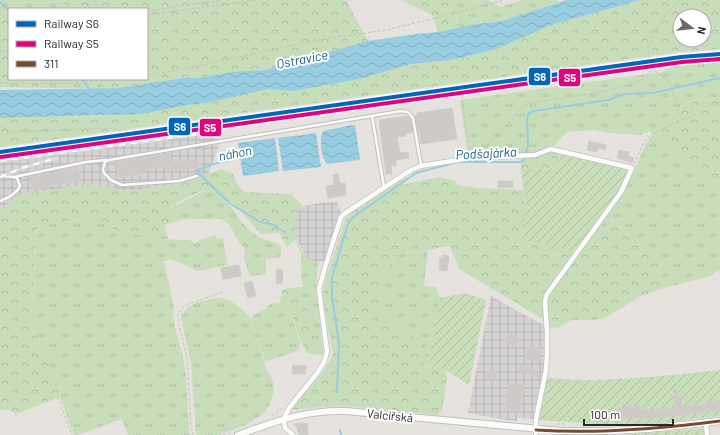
<svg xmlns="http://www.w3.org/2000/svg" width="720" height="435" font-family="Barlow,sans-serif">
<style>
.industrial{fill:url(#industrial-grid)}
.grass{fill:url(#grass-tufts)}
.forest{fill:url(#forest-crowns);fill-rule:evenodd}
.garden{fill:url(#garden-furrows)}
.water{fill:url(#water-waves)}
.lines{fill:none;stroke-linecap:round;stroke-linejoin:round}
.stream{stroke:#98cce1;stroke-width:2}
.building{fill:#cdcac7;stroke:#d1ceca}
.lane-casing{stroke:#c0bebf;stroke-width:4.5}
.street-casing{stroke:#c0bebf;stroke-width:6}
.secondary-casing{stroke:#c0bebf;stroke-width:8}
.path{stroke:#c3c2c2;stroke-width:1;stroke-dasharray:3 2;stroke-linecap:butt}
.lane{stroke:#fbfbfa;stroke-width:2.5}
.street{stroke:#fbfbfa;stroke-width:4.5}
.secondary{stroke:#fbfbfa;stroke-width:6}
.rail-casing{stroke:#dcdcdd;stroke-width:3.5}
.rail{stroke:#fff;stroke-width:2;stroke-dasharray:6;stroke-linecap:butt}
.bus-1-casing{stroke:#fff;stroke-width:6}
.bus-1{stroke:#7a4b2a;stroke-width:3}
.rail-1-casing{stroke:#fff;stroke-width:7}
.rail-2-casing{stroke:#fff;stroke-width:7}
.rail-1{stroke:#0065bd;stroke-width:4}
.rail-2{stroke:#e5007d;stroke-width:4}
.labels{text-anchor:middle;dominant-baseline:central;stroke-width:4;stroke-linejoin:round;paint-order:stroke}
.street-label{font-size:12px;fill:#282828;stroke:#fff}
.water-label{font-size:13px;font-style:italic;fill:#1a608a;stroke:#fff}
.line-badge{stroke:#fff;stroke-width:1.5}
.badge-label{font-size:11px;text-anchor:middle;font-weight:bold;fill:#fff}
</style>
<defs>
<pattern id="industrial-grid" width="8" height="8" patternUnits="userSpaceOnUse"><rect width="8" height="8" fill="#d6d3d5"/><path d="M0 4h8M4 0v8" fill="none" stroke="#b8b5b7"/></pattern>
<pattern id="grass-tufts" width="24" height="20" patternUnits="userSpaceOnUse"><rect width="24" height="20" fill="#c8deba"/><path d="M3 7l-1-3M5 7V3M7 7l1-3M15 17l-1-3M17 17v-4M19 17l1-3" fill="none" stroke="#acbea0"/></pattern>
<pattern id="forest-crowns" width="20" height="18" patternUnits="userSpaceOnUse"><rect width="20" height="18" fill="#c8deba"/><path d="M2 6a3 3 0 1 1 6 0M12 15a3 3 0 1 1 6 0" fill="none" stroke="#acbea0"/></pattern>
<pattern id="garden-furrows" width="10" height="10" patternUnits="userSpaceOnUse"><rect width="10" height="10" fill="#c8deba"/><path d="M-1 1l2-2M0 10L10 0M9 11l2-2" fill="none" stroke="#acbea0"/></pattern>
<pattern id="water-waves" width="16" height="10" patternUnits="userSpaceOnUse"><rect width="16" height="10" fill="#98cce1"/><path d="M0 5q4-4 8 0t8 0" fill="none" stroke="#83afc1"/></pattern>
</defs>
<rect width="100%" height="100%" fill="#e6e2de"/>
<g class="industrial">
<path d="M216 128 219 145 208 175 179 184 129 191 90 184 19 195 0 212V157L35 154Z"/>
<path d="M327 202H337L341 214 336 226 325 261 318 262 309 260 306 257 297 239 294 213 303 206Z"/>
<path d="M491 296 545 326V337L544 366 533 419 518 418 516 421 494 418 468 413Z"/>
</g>
<g class="grass">
<path d="M0 0H62L65 9H9V18L4 13 0 15Z"/>
<path d="M452 0H488L500 7 522 0H557L560 2 502 21 477 24 459 29 453 1Z"/>
<path d="M720 58V97L694 102 680 109 683 118 640 135 610 133 593 130 567 132 551 148 535 154 468 156 460 100 662 72 671 66 711 59Z"/>
<path d="M46 79H99L105 88H47Z"/>
<path d="M653 135 673 144 720 192V270L707 277 664 288 663 279 658 271 663 261 611 219 605 228 600 225C614 207 624 190 634 170 641 157 643 145 653 135Z"/>
<path d="M208 189C222 187 234 213 242 222 247 228 253 235 261 238 268 241 274 241 281 246V255L279 258 266 259V274L250 276 244 258 245 249C244 247 242 246 241 244 233 235 234 225 221 219H168L164 213 167 210Z"/>
<path d="M95 218 114 230 146 235 154 239 189 240 195 243 202 239 216 235 217 239 223 238 227 265 198 271 171 259 164 261 174 308C171 326 182 345 184 363 188 387 187 411 190 435H128L122 419 77 435H74L31 320 37 227 41 225Z"/>
<path d="M428 250 424 286 436 287 440 298 428 366 423 365 416 338 392 323 385 318 381 310 382 274 398 255Z"/>
<path d="M304 254 309 260 318 262 316 289 323 349 298 287H302L301 257Z"/>
<path d="M218 298C230 298 241 308 249 316 253 321 263 356 265 363V367L270 374 273 382 274 391 270 404 264 413 246 425 219 435H196L191 364 181 318C185 303 205 300 218 298Z"/>
<path d="M272 303 282 304 289 311 301 342 298 350 289 354 267 361H265L251 317C255 314 260 312 263 310 267 308 268 305 272 303Z"/>
</g>
<g class="forest">
<path d="M62 0H346L368 41 265 70 232 72 198 78H182L119 88H105L99 79H147V9H65Z"/>
<path d="M401 0H452L453 1 459 29 438 32 432 15Z"/>
<path d="M640 0H720V49L680 52 0 147V118L101 116 206 103 268 89 294 91 359 79 411 64 451 60 496 49 551 25ZM680 16H704V40H680Z"/>
<path d="M4 13 9 18V79H46L47 88 0 87V15Z"/>
<path d="M720 97V192L673 144 653 135 650 131 683 118 679 109 694 102Z"/>
<path d="M551 151 561 152 557 169 521 168V159L534 157Z"/>
<path d="M222 169 233 174 239 187 245 192 291 194 303 206 294 214C296 223 295 231 297 239 298 244 302 250 304 254L301 257V253L295 240 287 247 279 233 261 234 231 201 228 202 212 189C201 189 173 204 165 212L168 219H183L165 225 168 239H154L146 235 120 233 94 218 41 225 37 227 31 320 60 397 16 414C10 409 7 409 0 411V212L19 195 90 184 129 191 179 184Z"/>
<path d="M407 175 401 185 440 177 456 181 457 185 479 188 523 190 525 206 522 240 573 251H579L600 225 605 228 610 219 663 260 658 271 663 279 664 288 639 297 615 312 604 318 594 320H572L558 328H550L549 318H541L459 269 450 246 398 255 382 274 381 310 386 318 404 331 416 338H428L423 365 446 370 447 379 442 410 438 415 346 406 320 407 295 410 292 409 325 369 333 355 324 308 323 294 324 285 345 219 350 212Z"/>
<path d="M298 287 323 349V355L307 353C299 339 296 323 289 311 287 307 283 305 279 304L283 289Z"/>
</g>
<g class="garden">
<path d="M561 152 626 169 628 173C615 202 595 228 573 251L522 240 525 206 521 168 557 169Z"/>
<path d="M465 293 486 300 469 385 446 370 428 366 440 298Z"/>
<path d="M720 370V416L653 424 614 425 539 420 547 378C562 379 576 380 590 380 634 379 677 375 720 370Z"/>
<path d="M705 428 706 435H623Z"/>
</g>
<g class="water">
<path d="M567 0H640L551 25 496 49 451 60 411 64 359 79 294 91 268 89 206 103 188 105 141 114 0 118V90L119 88 182 78H198L232 72 265 70 368 41 416 34 438 32 477 24 502 21Z"/>
<path d="M352 125H355L360 159 359 160 327 164C321 158 319 138 323 131Z"/>
<path d="M316 133 321 167 283 171 278 138Z"/>
<path d="M275 138 279 171 243 176 238 143Z"/>
</g>
<g class="lines">
<g class="stream">
<path d="M0 2 9 11"/>
<path d="M82 79 91 91"/>
<path d="M241 158 213 164 196 171 231 204 260 222 272 224 285 232"/>
<path d="M337 392 339 344 332 297V277L348 224 352 218 416 173 458 162H521L524 160 528 145 527 118 529 113 534 111 608 100 624 94 653 93 720 78"/>
<path d="M340 430 341 435"/>
</g>
</g>
<g class="building">
<path d="M452 108 457 139 421 144 419 132H418L415 116 417 115V113Z"/>
<path d="M408 116 410 119 413 132 405 134 406 136 397 137 400 153 408 152 409 158 396 160V165L391 166 392 174H386L379 120Z"/>
<path d="M589 141 606 145 605 150 598 148 597 152 587 150Z"/>
<path d="M619 150 629 152 628 156 634 158 632 163 617 158Z"/>
<path d="M170 153 172 162 198 159 199 167 166 172V166L146 169V170L141 171 142 175 118 177 116 162Z"/>
<path d="M78 168 80 180 32 190 29 178Z"/>
<path d="M338 174 340 184 345 183 346 195 328 198 326 186 334 185 333 175Z"/>
<path d="M498 181H513V187L498 188Z"/>
<path d="M443 255 448 256V258H449L447 271 439 270 440 257 443 258Z"/>
<path d="M239 265 241 276 223 279 221 268Z"/>
<path d="M277 269 283 270 282 284 276 283Z"/>
<path d="M252 281 256 296 248 298 244 283Z"/>
<path d="M507 333 518 336 516 346 505 344Z"/>
<path d="M527 346 541 348 539 362 525 359Z"/>
<path d="M293 365 306 366 305 374H292Z"/>
<path d="M520 365 538 371V374L539 376H537L536 378 534 376 518 370Z"/>
<path d="M486 371 497 372 496 380 486 379Z"/>
<path d="M509 383 524 385 520 412 505 410Z"/>
<path d="M676 389 679 398H681V407L703 405 705 404V402L720 401V410L656 418H617V408H624L625 406 642 407V410H659L676 408 674 390Z"/>
<path d="M596 411H607V421L592 422V415H596Z"/>
<path d="M304 423 305 424 307 423 308 428V435H299L297 428 293 424Z"/>
</g>
<g class="lines">
<g class="lane-casing">
<g id="lane">
<path d="M372 116 384 187"/>
<path d="M0 176 14 177 17 178 20 186C17 194 8 198 0 201"/>
<path d="M197 176 179 181 122 185 111 180 104 173 103 169 105 162 109 160 401 111 408 112 413 118 421 165"/>
<path d="M14 177 86 162 107 160"/>
</g>
</g>
<g class="street-casing">
<g id="street">
<path d="M706 423 707 435"/>
<path d="M293 435 285 428 284 418 289 408 318 372 324 362 327 352 319 289 326 264 341 217 344 214 411 170 421 166 470 158 535 155 551 149 632 168 621 192 547 294 545 301 547 332V354L546 370 536 419V435"/>
</g>
</g>
<g class="secondary-casing">
<path id="secondary" d="M238 435C277 421 304 410 346 411L561 431H610L648 429 720 421"/>
</g>
<g class="path">
<path d="M95 0 98 9"/>
<path d="M147 11 221 0"/>
<path d="M147 15 256 0"/>
<path d="M0 51H9"/>
<path d="M651 68 669 82 682 120"/>
<path d="M147 75 189 68 312 41 386 30 464 11 504 0"/>
<path d="M0 83H80L121 79"/>
<path d="M0 127 13 132 113 128 130 134"/>
<path d="M480 152 504 129 520 109 528 104C549 98 641 92 650 72 652 65 649 58 649 51 650 30 666 14 680 0"/>
<path d="M0 154 462 96 469 154"/>
<path d="M634 164 644 142 653 133 694 115"/>
<path d="M58 397 72 435"/>
<path d="M272 416 282 408"/>
<path d="M557 424H566"/>
<path d="M193 435 191 425 187 357 179 326 178 314 185 305 223 292"/>
<path d="M223 435 232 432"/>
</g>
<use href="#lane" class="lane"/>
<use href="#street" class="street"/>
<use href="#secondary" class="secondary"/>
<g class="rail-casing">
<g id="rail">
<path d="M0 161 206 133"/>
<path d="M0 177 25 167 57 158"/>
</g>
</g>
<use href="#rail" class="rail"/>
<g class="bus-1-casing">
<path id="bus-1" d="M536 430C598 434 659 429 720 421"/>
</g>
<use href="#bus-1" class="bus-1"/>
<g class="rail-1-casing">
<path id="rail-1" d="M0 152 681 57 720 54"/>
</g>
<g class="rail-2-casing">
<path id="rail-2" d="M1 157 682 62 720 59"/>
</g>
<use href="#rail-1" class="rail-1"/>
<use href="#rail-2" class="rail-2"/>
</g>
<g class="labels">
<g class="street-label">
<text transform="translate(390 415) rotate(6)">Valcířská</text>
</g>
<g class="water-label">
<text transform="translate(302 59) rotate(-11)">Ostravice</text>
<text transform="translate(235 153) rotate(-11)">náhon</text>
<text transform="translate(486 153) rotate(-3)">Podšajárka</text>
</g>
</g>
<g class="line-badge">
<rect x="528" y="67" width="23" height="19" rx="4" fill="#0065bd"/>
<rect x="558" y="68" width="23" height="19" rx="4" fill="#e5007d"/>
<rect x="168" y="117" width="23" height="19" rx="4" fill="#0065bd"/>
<rect x="199" y="118" width="23" height="19" rx="4" fill="#e5007d"/>
</g>
<g class="badge-label">
<text x="540" y="81">S6</text>
<text x="570" y="82">S5</text>
<text x="180" y="131">S6</text>
<text x="210" y="132">S5</text>
</g>
<rect x="8" y="8" width="140" height="72" fill="#ffffff" stroke="#a9a9a9"/>
<rect x="16" y="21" width="20" height="6" fill="#0065bd" stroke="#a9a9a9"/>
<text x="44" y="28" font-size="12" fill="#282828">Railway S6</text>
<rect x="16" y="41" width="20" height="6" fill="#e5007d" stroke="#a9a9a9"/>
<text x="44" y="48" font-size="12" fill="#282828">Railway S5</text>
<rect x="16" y="61" width="20" height="6" fill="#7a4b2a" stroke="#a9a9a9"/>
<text x="44" y="68" font-size="12" fill="#282828">311</text>
<g transform="translate(692 28) rotate(105)"><circle r="19" fill="#ffffff" stroke="#a9a9a9"/>
<path d="M0-3L7 15L0 10L-7 15Z" fill="#6a6968"/>
<text y="-6" font-size="11" font-weight="bold" text-anchor="middle" fill="#282828">N</text>
</g>
<path d="M584 419v6h89v-6" fill="none" stroke="#282828" stroke-width="2"/>
<text x="590" y="419" font-size="12" fill="#282828" stroke="#ffffff" stroke-width="3" paint-order="stroke">100 m</text>
</svg>
